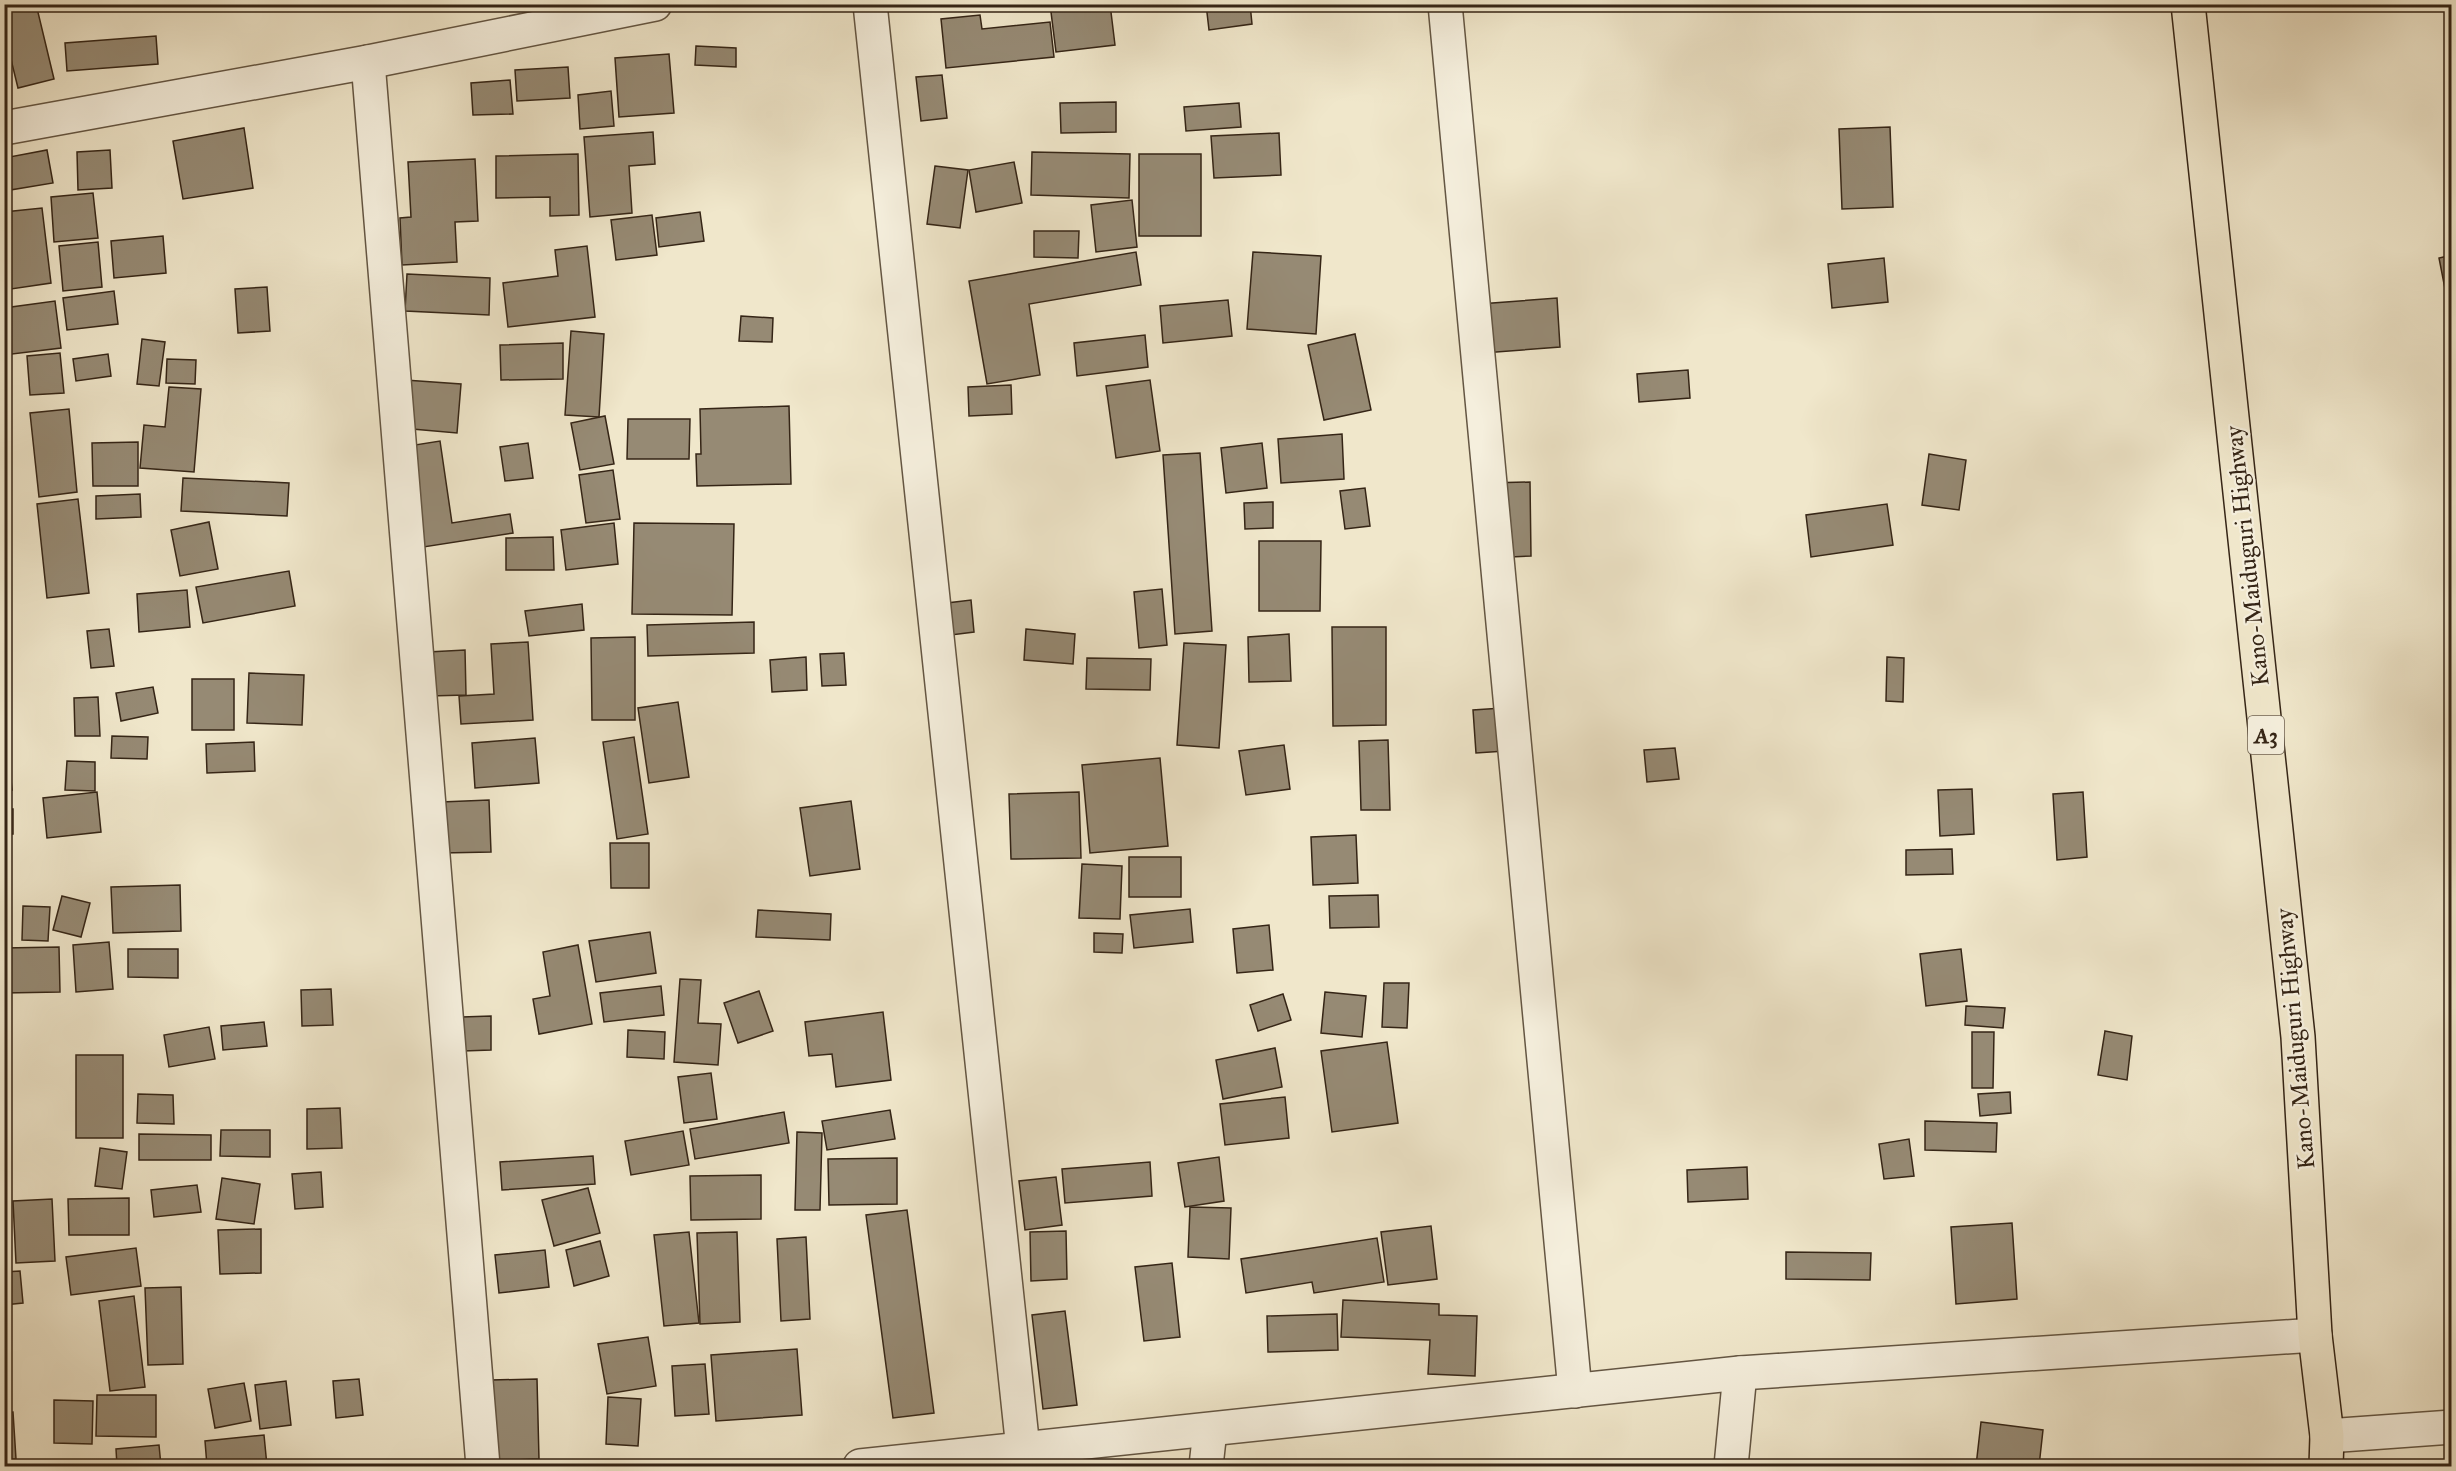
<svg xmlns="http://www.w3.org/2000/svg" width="2456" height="1471" font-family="'IM FELL Great Primer',serif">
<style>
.building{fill:#968a74;stroke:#352516;stroke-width:1.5}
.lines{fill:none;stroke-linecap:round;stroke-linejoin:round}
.minor-casing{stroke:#645643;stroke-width:36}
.trunk-casing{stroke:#352516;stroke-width:36}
.minor{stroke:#f5efdd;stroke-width:33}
.trunk{stroke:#f0e7cb;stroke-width:33}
.labels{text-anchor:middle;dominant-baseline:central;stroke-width:4.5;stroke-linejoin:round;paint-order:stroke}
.shield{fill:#f5efdd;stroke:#6f6252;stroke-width:1.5}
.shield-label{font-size:22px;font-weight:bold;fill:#352516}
.street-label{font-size:24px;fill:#352516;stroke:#f5efdd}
</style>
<rect width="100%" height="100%" fill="#f0e7cb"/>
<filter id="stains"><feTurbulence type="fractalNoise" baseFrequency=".00333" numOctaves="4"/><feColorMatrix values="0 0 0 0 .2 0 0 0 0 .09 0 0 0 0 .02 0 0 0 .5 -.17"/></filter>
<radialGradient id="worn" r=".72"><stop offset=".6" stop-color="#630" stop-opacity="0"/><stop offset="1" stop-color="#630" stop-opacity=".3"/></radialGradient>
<g class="building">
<path d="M4 4H36L54 79 18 88 4 31Z"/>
<path d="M1050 4H1110L1115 45 1056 52Z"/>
<path d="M1206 4H1250L1252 24 1209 30Z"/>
<path d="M980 15 982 29 1050 22 1054 57 946 68 941 19Z"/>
<path d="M156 36 158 64 67 71 65 43Z"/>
<path d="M696 46 736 48V67L695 65Z"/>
<path d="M669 54 674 113 619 117 615 58Z"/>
<path d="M568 67 570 98 517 101 515 70Z"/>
<path d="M942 75 947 118 921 121 916 77Z"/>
<path d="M510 80 513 114 473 115 471 83Z"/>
<path d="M611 91 614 126 580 129 578 95Z"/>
<path d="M1116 102V132L1061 133 1060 103Z"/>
<path d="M1239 103 1241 127 1186 131 1184 107Z"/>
<path d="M1890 127 1893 207 1842 209 1839 129Z"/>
<path d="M244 128 253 188 183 199 173 141Z"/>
<path d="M653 132 655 164 629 166 632 213 590 217 584 137Z"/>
<path d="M1279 133 1281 175 1214 178 1211 136Z"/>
<path d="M47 150 53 183 4 191V158Z"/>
<path d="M110 150 112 188 78 190 77 152Z"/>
<path d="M1032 152 1130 154 1129 198 1031 195Z"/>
<path d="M578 154 579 215 550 216V197L496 198V156Z"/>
<rect x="1139" y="154" width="62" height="82"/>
<path d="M475 159 478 221 455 222 457 262 402 265 400 218 411 217 408 162Z"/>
<path d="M1014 162 1022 203 976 212 969 170Z"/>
<path d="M935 166 968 170 960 228 927 224Z"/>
<path d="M93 193 98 238 54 242 51 197Z"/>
<path d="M1132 200 1137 247 1096 252 1091 205Z"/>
<path d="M42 208 51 283 11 289 4 236V212Z"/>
<path d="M700 212 704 241 659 247 656 218Z"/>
<path d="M652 215 657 255 616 260 611 220Z"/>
<path d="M1034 231H1079L1078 258 1034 257Z"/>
<path d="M163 236 166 273 114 278 111 241Z"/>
<path d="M98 242 102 287 63 291 59 246Z"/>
<path d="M587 246 595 317 508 327 503 283 558 276 555 250Z"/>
<path d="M1136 252 1141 285 1029 304 1040 375 987 384 969 281Z"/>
<path d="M1253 252 1321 256 1316 334 1247 329Z"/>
<path d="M2452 255V298L2447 299 2439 258Z"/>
<path d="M1884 258 1888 302 1832 308 1828 264Z"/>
<path d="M407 274 490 278 489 315 405 311Z"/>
<path d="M267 287 270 331 238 333 235 289Z"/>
<path d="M114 291 118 324 67 330 63 298Z"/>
<path d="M1557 298 1560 347 1470 354 1466 305Z"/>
<path d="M1228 300 1232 336 1163 343 1160 306Z"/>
<path d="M55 301 61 348 4 355V308Z"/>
<path d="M741 316 773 318 772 342 739 341Z"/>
<path d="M571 331 604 334 599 417 565 415Z"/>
<path d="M1355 334 1371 410 1324 420 1308 345Z"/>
<path d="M1145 335 1148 367 1077 376 1074 343Z"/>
<path d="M142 339 165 342 159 386 137 384Z"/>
<path d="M563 343V379L501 380 500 345Z"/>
<path d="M60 353 64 393 30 395 27 356Z"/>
<path d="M108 354 111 376 76 381 73 359Z"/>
<path d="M167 359 196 360 195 384 166 383Z"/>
<path d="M1688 370 1690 398 1639 402 1637 374Z"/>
<path d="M405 380 461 384 457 433 401 428Z"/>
<path d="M1150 380 1160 451 1116 458 1106 386Z"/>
<path d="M1011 385 1012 414 969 416 968 387Z"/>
<path d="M169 387 201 389 194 472 140 468 144 425 165 427Z"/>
<path d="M789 406 791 484 697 486 696 454H701L700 409Z"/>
<path d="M69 409 77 492 39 497 30 413Z"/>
<path d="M605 416 614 464 580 470 571 423Z"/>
<path d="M628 419H690L689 459H627Z"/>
<path d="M1342 434 1344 479 1281 483 1278 439Z"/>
<path d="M440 441 452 523 510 514 513 533 417 548 402 447Z"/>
<path d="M138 442V486H93L92 443Z"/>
<path d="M528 443 533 478 505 481 500 447Z"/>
<path d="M1262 443 1267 488 1226 493 1221 448Z"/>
<path d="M1200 453 1212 631 1175 634 1163 455Z"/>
<path d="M1929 454 1966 460 1959 510 1922 505Z"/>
<path d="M613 470 620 519 586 523 579 475Z"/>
<path d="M183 478 289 483 287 516 181 511Z"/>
<path d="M1530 482 1531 556 1489 558 1487 483Z"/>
<path d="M1365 488 1370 526 1345 529 1340 491Z"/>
<path d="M140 494 141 517 96 519V496Z"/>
<path d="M78 499 89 593 47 598 37 504Z"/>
<path d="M1273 502V528L1245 529 1244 503Z"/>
<path d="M1887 504 1893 545 1811 557 1806 515Z"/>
<path d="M209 522 218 569 180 576 171 530Z"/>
<path d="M614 523 618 564 566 570 561 530Z"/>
<path d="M634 523 734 524 732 615 632 614Z"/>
<path d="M553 537 554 570H506V538Z"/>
<path d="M1259 541H1321L1320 611H1259Z"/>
<path d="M289 571 295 606 203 623 196 587Z"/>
<path d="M1162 589 1167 645 1139 648 1134 592Z"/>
<path d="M187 590 190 627 139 632 137 594Z"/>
<path d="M971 600 974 632 951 635 947 603Z"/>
<path d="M582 604 584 630 529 636 525 611Z"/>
<path d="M754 622V653L648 656 647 625Z"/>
<path d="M1332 627H1386V725L1333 726Z"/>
<path d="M109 629 114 666 91 668 87 631Z"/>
<path d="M1026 629 1075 634 1073 664 1024 660Z"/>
<path d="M1289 634 1291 681 1249 682 1248 637Z"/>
<path d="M635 637V720H592L591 638Z"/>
<path d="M528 642 533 720 461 724 459 696 494 694 491 644Z"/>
<path d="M1184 643 1226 645 1219 748 1177 745Z"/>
<path d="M465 650 466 695 429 696 428 652Z"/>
<path d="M844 653 846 685 822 686 820 654Z"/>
<path d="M806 657 807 690 772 692 770 660Z"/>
<path d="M1887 657 1904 658 1903 702 1886 701Z"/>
<path d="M1087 658 1151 659 1150 690 1086 689Z"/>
<path d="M249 673 304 675 302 725 247 723Z"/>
<rect x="192" y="679" width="42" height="51"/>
<path d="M153 687 158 713 121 721 116 693Z"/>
<path d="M98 697 100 736H75L74 698Z"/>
<path d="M678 702 689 777 649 783 638 708Z"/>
<path d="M1502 708 1505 751 1476 753 1473 710Z"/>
<path d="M112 736 148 737 147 759 111 758Z"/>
<path d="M634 737 648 834 617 839 603 742Z"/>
<path d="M535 738 539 783 475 788 472 743Z"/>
<path d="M1388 740 1390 810H1361L1359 741Z"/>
<path d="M254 742 255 771 207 773 206 744Z"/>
<path d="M1284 745 1290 789 1246 795 1239 751Z"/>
<path d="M1675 748 1679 779 1647 782 1644 750Z"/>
<path d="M1160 758 1168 846 1090 853 1082 765Z"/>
<path d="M4 759H9L12 790 4 791Z"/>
<path d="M67 761 95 762V791L65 790Z"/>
<path d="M1972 789 1974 834 1940 836 1938 790Z"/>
<path d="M97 792 101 832 47 838 43 798Z"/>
<path d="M1079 792 1081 858 1011 859 1009 794Z"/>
<path d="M2083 792 2087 857 2057 860 2053 794Z"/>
<path d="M489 800 491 852 442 853 441 802Z"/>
<path d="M851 801 860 869 810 876 800 808Z"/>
<rect x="4" y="809" width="9" height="25"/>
<path d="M1356 835 1358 883 1313 885 1311 837Z"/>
<path d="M610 843H649V888H611Z"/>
<path d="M1952 849 1953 874 1906 875V850Z"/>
<rect x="1129" y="857" width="52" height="40"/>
<path d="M1082 864 1122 866 1120 919 1079 918Z"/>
<path d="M180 885 181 931 113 933 111 887Z"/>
<path d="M1378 895 1379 927 1330 928 1329 896Z"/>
<path d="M62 896 90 903 81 937 53 930Z"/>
<path d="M23 906 50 907 48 941 22 940Z"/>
<path d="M1190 909 1193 942 1134 948 1130 915Z"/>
<path d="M758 910 831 914 830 940 756 937Z"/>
<path d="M1269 925 1273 970 1237 973 1233 929Z"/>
<path d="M650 932 656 973 596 982 589 941Z"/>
<path d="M1094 933 1123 934 1122 953 1094 952Z"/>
<path d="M109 942 113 989 76 992 73 945Z"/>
<path d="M578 945 592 1024 539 1034 533 999 550 996 543 952Z"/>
<path d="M59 947 60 992 4 993V948Z"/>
<path d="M128 949H178V978L128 977Z"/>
<path d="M1961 949 1967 1001 1926 1006 1920 954Z"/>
<path d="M680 979 701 980 698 1023 721 1024 718 1065 674 1062Z"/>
<path d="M1384 983H1409L1407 1028 1382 1027Z"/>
<path d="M661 986 664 1015 604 1022 600 993Z"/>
<path d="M331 989 333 1025 302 1026 301 990Z"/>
<path d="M759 991 773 1031 738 1043 724 1003Z"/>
<path d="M1325 992 1366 996 1362 1037 1321 1033Z"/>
<path d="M1283 994 1291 1020 1258 1031 1250 1005Z"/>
<path d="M1966 1006 2005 1008 2003 1028 1965 1025Z"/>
<path d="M883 1012 891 1080 836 1087 832 1054 809 1056 805 1022Z"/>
<path d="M491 1016V1050L463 1051 462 1017Z"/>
<path d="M264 1022 267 1046 223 1050 221 1026Z"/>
<path d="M209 1027 215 1059 169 1067 164 1035Z"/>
<path d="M628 1030 665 1032 664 1059 627 1057Z"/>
<path d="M2105 1031 2132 1036 2127 1080 2098 1075Z"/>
<path d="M1972 1032H1994L1993 1088H1972Z"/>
<path d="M1387 1042 1398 1123 1332 1132 1321 1051Z"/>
<path d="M1275 1048 1282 1087 1223 1099 1216 1060Z"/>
<rect x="76" y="1055" width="47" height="83"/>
<path d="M711 1073 717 1119 684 1123 678 1077Z"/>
<path d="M2010 1092 2011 1113 1980 1116 1978 1094Z"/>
<path d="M138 1094 173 1095 174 1124 137 1123Z"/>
<path d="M1285 1097 1289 1138 1225 1145 1220 1104Z"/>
<path d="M340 1108 342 1148 307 1149V1109Z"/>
<path d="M890 1110 895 1139 827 1150 822 1121Z"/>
<path d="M784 1112 789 1143 695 1159 690 1129Z"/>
<path d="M1925 1121 1997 1123 1996 1152 1925 1150Z"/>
<path d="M221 1130H270V1157L220 1156Z"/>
<path d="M683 1131 689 1165 631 1175 625 1141Z"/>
<path d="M797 1132 822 1133 820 1210H795Z"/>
<path d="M139 1134 211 1135V1160H139Z"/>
<path d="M1909 1139 1914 1176 1884 1179 1879 1144Z"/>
<path d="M100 1148 127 1152 122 1189 95 1186Z"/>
<path d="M593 1156 595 1184 502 1190 500 1162Z"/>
<path d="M1219 1157 1224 1201 1185 1207 1178 1163Z"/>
<path d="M897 1158V1204L829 1205 828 1159Z"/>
<path d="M1150 1162 1152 1196 1065 1203 1062 1169Z"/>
<path d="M1747 1167 1748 1199 1688 1202 1687 1170Z"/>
<path d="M321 1172 323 1207 295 1209 292 1174Z"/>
<path d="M761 1175V1219L691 1220 690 1176Z"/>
<path d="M1056 1177 1062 1225 1025 1230 1019 1181Z"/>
<path d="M222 1178 260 1184 254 1224 216 1219Z"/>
<path d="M197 1185 201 1212 154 1217 151 1190Z"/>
<path d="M588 1188 600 1233 554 1246 542 1200Z"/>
<path d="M129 1198V1235H69L68 1199Z"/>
<path d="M52 1199 55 1261 16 1263 13 1201Z"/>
<path d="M1190 1207 1231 1208 1229 1259 1188 1257Z"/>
<path d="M907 1210 934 1413 893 1418 866 1215Z"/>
<path d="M2012 1223 2017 1299 1956 1304 1951 1227Z"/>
<path d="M1431 1226 1437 1279 1388 1285 1381 1232Z"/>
<path d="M261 1229V1273L220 1274 218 1230Z"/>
<path d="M1066 1231 1067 1279 1031 1281 1030 1232Z"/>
<path d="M689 1232 699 1323 664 1326 654 1235Z"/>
<path d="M737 1232 740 1322 700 1324 697 1233Z"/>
<path d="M806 1237 810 1319 781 1321 777 1239Z"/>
<path d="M1377 1238 1384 1282 1314 1293 1312 1282 1246 1293 1241 1259Z"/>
<path d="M600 1241 609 1276 574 1286 566 1250Z"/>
<path d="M136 1248 141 1286 71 1295 66 1257Z"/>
<path d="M545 1250 549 1287 499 1293 495 1255Z"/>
<path d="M1786 1252 1871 1253 1870 1280 1786 1279Z"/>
<path d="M1172 1263 1180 1337 1144 1341 1135 1267Z"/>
<path d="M20 1271 23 1303 4 1305V1272Z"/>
<path d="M181 1287 183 1364 148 1365 145 1288Z"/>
<path d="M134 1296 145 1387 110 1391 99 1301Z"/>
<path d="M1343 1300 1439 1304V1315L1477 1316 1475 1376 1428 1374 1430 1340 1341 1337Z"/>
<path d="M1065 1311 1077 1405 1043 1409 1032 1315Z"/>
<path d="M1337 1314 1338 1350 1268 1352 1267 1316Z"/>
<path d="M648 1337 656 1386 607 1394 598 1344Z"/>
<path d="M797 1349 802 1415 716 1421 711 1355Z"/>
<path d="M705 1364 709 1414 675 1416 672 1366Z"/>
<path d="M359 1379 363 1415 336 1418 333 1381Z"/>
<path d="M537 1379 539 1459 493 1461 491 1380Z"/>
<path d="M286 1381 291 1425 260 1429 255 1385Z"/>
<path d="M244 1383 251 1421 215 1428 208 1389Z"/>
<path d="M97 1395H156V1437L96 1436Z"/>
<path d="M608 1397 641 1399 638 1446 606 1444Z"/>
<path d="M54 1400 93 1401 92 1444 54 1443Z"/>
<path d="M13 1412 16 1459 4 1460V1413Z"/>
<path d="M1981 1422 2043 1430 2039 1466H1976Z"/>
<path d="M264 1435 267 1466H207L205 1441Z"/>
<path d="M159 1445 161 1466H117L116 1449Z"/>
</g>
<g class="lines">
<g class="minor-casing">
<g id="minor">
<path d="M870 4 1023 1449"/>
<path d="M1445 4 1575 1391"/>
<path d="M368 62 483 1466"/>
<path d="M4 128 368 62 655 4"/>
<path d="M2327 1436 2452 1427"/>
<path d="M860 1466 1740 1373 2315 1335"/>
<path d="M1206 1466 1210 1430"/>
<path d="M1731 1466 1740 1373"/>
</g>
</g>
<g class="trunk-casing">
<path id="trunk" d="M2188 4 2298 1037 2315 1335 2327 1436 2326 1466"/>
</g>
<use href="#minor" class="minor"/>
<use href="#trunk" class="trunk"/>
</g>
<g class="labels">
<rect class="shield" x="2248" y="716" width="36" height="38" rx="4.5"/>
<g class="shield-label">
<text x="2266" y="735">A3</text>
</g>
<g class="street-label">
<text transform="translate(2247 556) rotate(-96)">Kano-Maiduguri Highway</text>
<text transform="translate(2295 1039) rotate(-95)">Kano-Maiduguri Highway</text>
</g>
</g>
<rect width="2456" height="1471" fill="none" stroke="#f0e7cb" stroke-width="24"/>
<rect x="6" y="6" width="2444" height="1459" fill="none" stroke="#352516" stroke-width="3"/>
<rect x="12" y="12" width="2432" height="1447" fill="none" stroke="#352516" stroke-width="1.5"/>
<rect width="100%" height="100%" filter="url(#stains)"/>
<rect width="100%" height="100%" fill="url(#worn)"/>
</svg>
